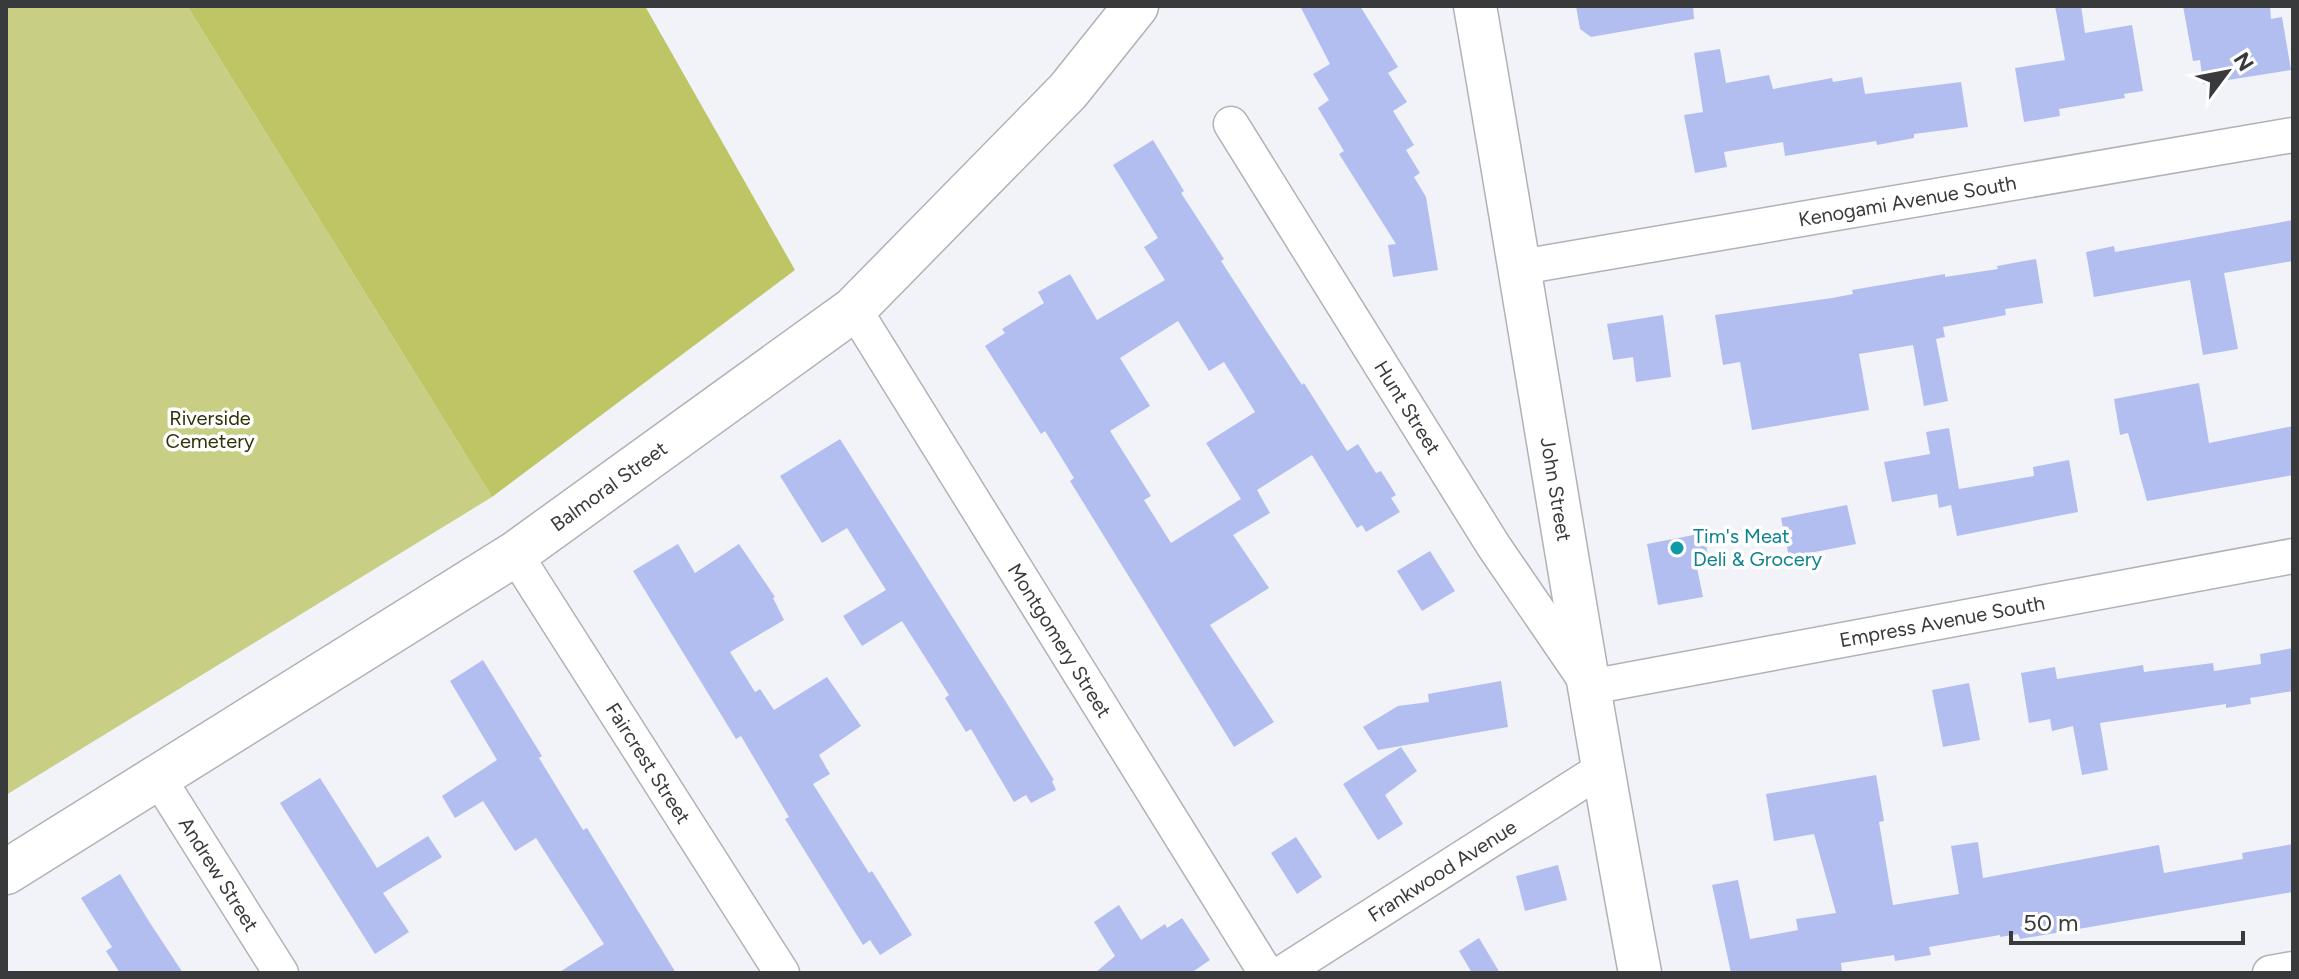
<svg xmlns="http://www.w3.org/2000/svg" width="2299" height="979" font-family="Figtree,sans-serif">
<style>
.green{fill:#c8cf84}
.forest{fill:#bec565}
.building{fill:#b2bef0;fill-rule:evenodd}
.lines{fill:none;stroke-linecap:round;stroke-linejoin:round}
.minor-casing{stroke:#b0b2b7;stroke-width:37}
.tertiary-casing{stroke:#b0b2b7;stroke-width:45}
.secondary-casing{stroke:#b0b2b7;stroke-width:47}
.minor{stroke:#fff;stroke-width:34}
.tertiary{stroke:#fff;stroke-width:42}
.secondary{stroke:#fff;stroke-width:44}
.culture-dot{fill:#0f9aa8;stroke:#fff;stroke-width:3}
.labels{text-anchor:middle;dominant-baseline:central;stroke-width:7;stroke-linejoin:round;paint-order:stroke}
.street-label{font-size:20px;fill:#393a3c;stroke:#fff}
.park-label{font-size:20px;fill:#2f3107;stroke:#fff}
.culture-label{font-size:20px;fill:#0d838f;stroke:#fff;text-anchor:start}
</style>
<rect width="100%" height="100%" fill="#f2f3f9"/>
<path class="green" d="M6 6H187L492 497 6 795Z"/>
<path class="forest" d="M187 6H645L795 270 492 497Z"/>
<g class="building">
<path d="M1300 6H1360L1398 67 1388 73 1407 102 1393 111 1414 145 1406 150 1420 173 1414 177 1426 197 1438 270 1393 277 1388 245 1396 244 1339 154 1344 151 1318 108 1329 100 1313 74 1330 64Z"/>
<path d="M1576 6H1693L1694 19 1591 37 1580 29Z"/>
<path d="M2055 6H2081L2085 33 2132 25 2143 91 2124 94 2125 98 2059 109 2060 116 2024 122 2015 68 2065 60Z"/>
<path d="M2183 6H2270L2271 19 2282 17 2291 70 2203 84 2200 60 2193 61Z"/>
<path d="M1720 49 1726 83 1769 75 1773 89 1832 78 1833 82 1862 77 1865 94 1961 82 1968 127 1914 134V138L1877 145 1876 141 1785 156 1783 142 1724 152 1727 167 1695 173 1684 115 1703 112 1694 53Z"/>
<path d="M1153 140 1184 191 1181 193 1224 259 1221 261 1269 335 1302 385 1304 383 1347 451 1358 444 1376 473 1381 471 1396 495 1391 498 1400 512 1366 532 1362 525 1357 528 1312 455 1257 490 1270 513 1233 535 1269 588 1210 625 1274 722 1234 747 1070 481 1074 478 1045 431 1041 434 985 346 1005 333 1002 329 1044 303 1038 292 1070 274 1097 320 1165 280 1144 247 1158 238 1113 165ZM1178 321 1209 371 1224 362 1255 412 1206 443 1241 499 1171 543 1144 500 1151 496 1110 431 1150 406 1120 358Z"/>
<path d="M2293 220V261L2224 273 2238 349 2203 355 2190 280 2094 297 2086 252 2114 246 2115 252Z"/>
<path d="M2036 259 2043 303 2005 309 2006 315 1943 327 1945 337 1936 339 1948 401 1924 406 1913 345 1859 354 1869 410 1752 430 1740 362 1723 365 1715 315 1832 298 1853 294 1852 290 1945 274V277L1998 269 1997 266Z"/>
<path d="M1663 315 1671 377 1636 382 1633 357 1613 360 1607 324Z"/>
<path d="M2199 383 2209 443 2293 426V475L2147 501 2128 433 2120 435 2114 399Z"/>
<path d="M1949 428 1959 489 2034 476 2033 467 2069 460 2078 512 1957 536 1951 505 1939 508 1937 494 1892 502 1884 462 1930 454 1926 432Z"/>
<path d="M840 439 1006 702 1054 780 1052 781 1056 790 1031 803 1026 795 1014 802 971 729 966 732 945 698 949 695 902 621 862 646 843 616 886 590 847 528 822 543 780 476Z"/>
<path d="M1847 505 1856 544 1789 557 1781 518Z"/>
<path d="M1704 533 1709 561 1696 563 1703 597 1658 605 1647 544Z"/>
<path d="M678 544 695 573 739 544 775 597 773 598 784 620 730 652 755 692 760 689 774 710 827 677 861 726 819 755 830 774 813 784 869 873 872 871 912 935 880 955 870 940 863 945 785 819 789 817 741 736 736 739 633 571Z"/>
<path d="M1430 551 1455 591 1422 611 1397 571Z"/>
<path d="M2293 648V691L2250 698 2251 704 2226 708V704L2100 723 2108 770 2082 775 2073 726 2052 731 2050 719 2029 723 2021 673 2055 667 2057 679 2143 665 2144 672 2213 663 2214 671 2261 664 2260 654Z"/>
<path d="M483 660 542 756 539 758 583 830 587 828 676 973H558L604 944 536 838 515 851 483 801 455 818 442 796 497 760 450 681Z"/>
<path d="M1501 681 1508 727 1378 750 1363 727 1398 706 1429 702 1428 694Z"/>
<path d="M1969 683 1980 740 1943 747 1932 690Z"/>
<path d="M1401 747 1417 771 1385 795 1403 824 1378 840 1343 784Z"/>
<path d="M1876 775 1884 821 1879 822 1893 905 1959 894 1951 846 1978 842 1983 878 2159 845 2164 873 2243 859 2242 853 2293 844V892L2020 939 2018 934 2000 937V935L1929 947 1931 955 1895 961 1894 955 1841 963 1842 973H1731L1712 885 1738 880 1750 939 1798 930 1796 919 1836 913 1814 834 1774 841 1766 794Z"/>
<path d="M320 778 377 868 428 836 442 857 383 893 409 932 375 954 280 803Z"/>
<path d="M1296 837 1322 877 1297 894 1271 853Z"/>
<path d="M1558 865 1567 900 1525 911 1516 876Z"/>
<path d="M120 874 150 923 183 973H120L106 951 112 947 81 898Z"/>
<path d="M1119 905 1141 940 1165 924 1167 928 1182 918 1210 960 1191 973H1095L1115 956 1094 922Z"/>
<path d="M1479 938 1500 973H1472L1459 951Z"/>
</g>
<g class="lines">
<g class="minor-casing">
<g id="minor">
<path id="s1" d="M1231 124 1493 545 1590 687 2293 556"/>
<path id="s2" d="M1521 267 2293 135"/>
<path id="s3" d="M854 309 1266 973"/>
<path id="s4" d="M515 554 782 973"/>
<path id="s5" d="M157 776 281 973"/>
<path id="s6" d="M1282 973 1602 769"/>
<path d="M2270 973 2293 969"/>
</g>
</g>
<g class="tertiary-casing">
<g id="tertiary">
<path id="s7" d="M1475 6C1531 328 1580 652 1640 973"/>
</g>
</g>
<g class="secondary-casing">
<g id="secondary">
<path id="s8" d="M6 872 515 554 854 309 1068 91 1136 6"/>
</g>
</g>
<use href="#minor" class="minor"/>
<use href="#tertiary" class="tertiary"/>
<use href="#secondary" class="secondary"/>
</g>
<circle class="culture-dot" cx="1677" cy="548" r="8"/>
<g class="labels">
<g class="street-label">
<text stroke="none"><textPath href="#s2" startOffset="392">Kenogami Avenue South</textPath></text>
<text stroke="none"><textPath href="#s1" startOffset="334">Hunt Street</textPath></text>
<text stroke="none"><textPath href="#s8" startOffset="716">Balmoral Street</textPath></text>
<text stroke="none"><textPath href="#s7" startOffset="490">John Street</textPath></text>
<text stroke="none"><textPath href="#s1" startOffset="1026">Empress Avenue South</textPath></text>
<text stroke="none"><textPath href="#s3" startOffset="390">Montgomery Street</textPath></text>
<text stroke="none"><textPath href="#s4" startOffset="248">Faircrest Street</textPath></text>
<text stroke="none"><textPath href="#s6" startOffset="190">Frankwood Avenue</textPath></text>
<text stroke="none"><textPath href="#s5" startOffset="116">Andrew Street</textPath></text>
</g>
<g class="park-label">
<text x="210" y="418">Riverside<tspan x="210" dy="23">Cemetery</tspan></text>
</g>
<g class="culture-label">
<text x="1693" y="536">Tim's Meat<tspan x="1693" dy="23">Deli &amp; Grocery</tspan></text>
</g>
</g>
<rect width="2299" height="979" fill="none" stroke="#393a3c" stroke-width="16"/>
<g transform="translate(2227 72) rotate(58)" stroke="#ffffff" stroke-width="6" paint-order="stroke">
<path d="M0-6L14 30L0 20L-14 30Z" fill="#393a3c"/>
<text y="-12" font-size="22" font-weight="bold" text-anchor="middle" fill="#393a3c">N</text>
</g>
<path d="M2011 931v12h232v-12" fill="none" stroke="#393a3c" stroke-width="4"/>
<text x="2023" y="931" font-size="24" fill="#393a3c" stroke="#ffffff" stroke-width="6" paint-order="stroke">50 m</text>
</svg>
